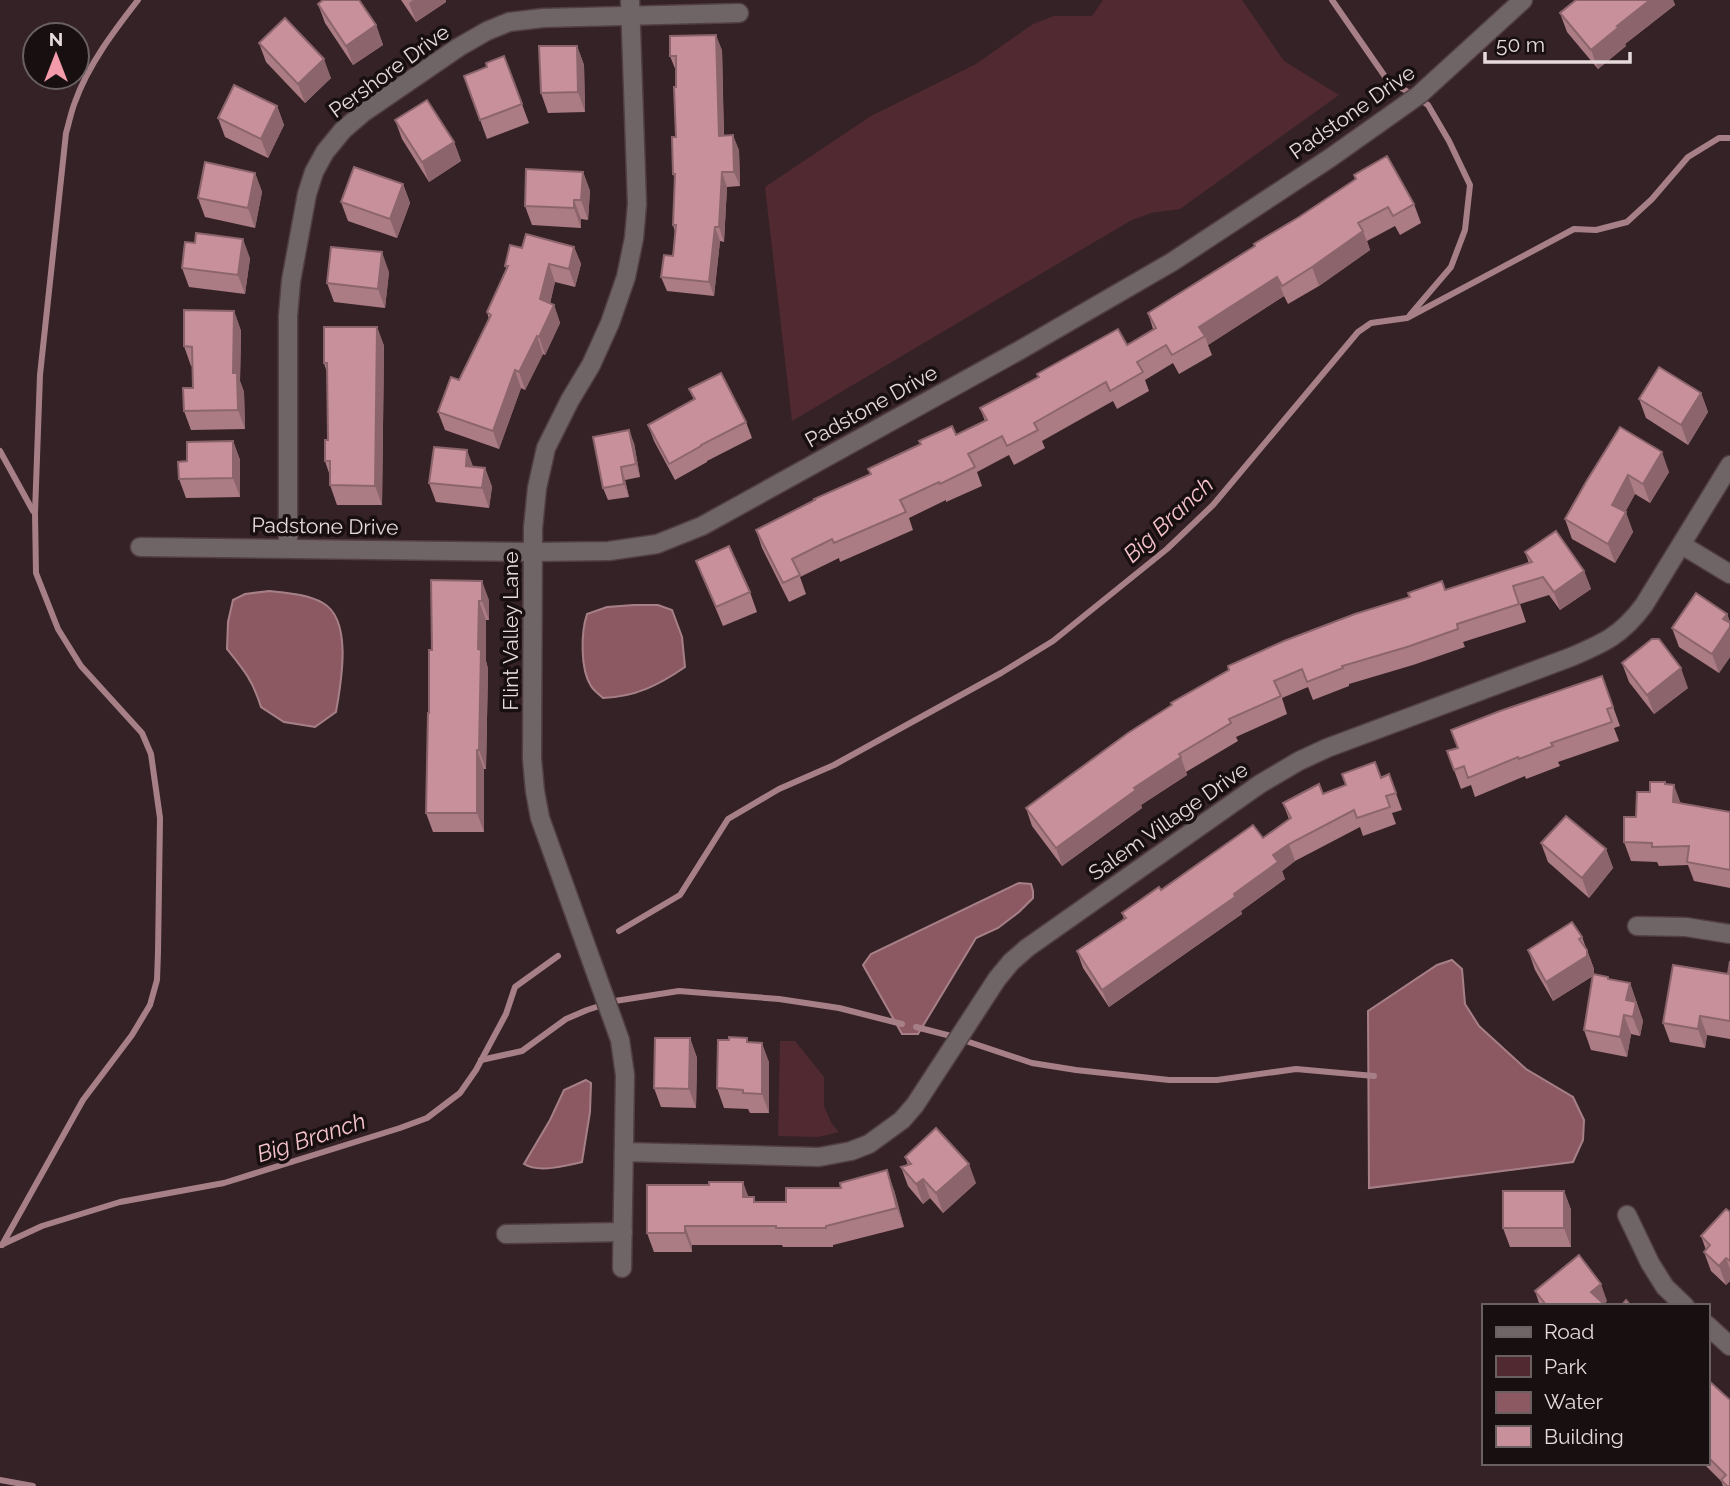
<svg xmlns="http://www.w3.org/2000/svg" width="1730" height="1486" font-family="Raleway,sans-serif">
<style>
.green{fill:#512931}
.water{fill:#8c5963;stroke:#a78087;stroke-width:2}
.lines{fill:none;stroke-linecap:round;stroke-linejoin:round}
.stream{stroke:#a78087;stroke-width:6}
.minor-casing{stroke:#513f43;stroke-width:21}
.minor{stroke:#6f6466;stroke-width:18}
.wall{fill:#ac7c84}
.shaded-wall{fill:#8c656c}
.building{fill:#c8909a;stroke:#8c656c;stroke-width:2}
.labels{text-anchor:middle;dominant-baseline:central;stroke-width:7;stroke-linejoin:round;paint-order:stroke}
.street-label{font-size:21px;fill:#e7dadc;stroke:#170f10}
.water-label{font-size:23px;font-style:italic;fill:#f6c3cc;stroke:#170f10}
</style>
<rect width="100%" height="100%" fill="#352226"/>
<g class="green">
<path d="M1103 0H1242L1284 61 1339 95 1180 209 1151 213 1130 221 792 421 765 187 871 116 976 64 1033 24 1054 16H1092Z"/>
<path d="M780 1041H795L824 1077V1106L832 1124 839 1132 818 1137 778 1136Z"/>
</g>
<g class="water">
<path d="M269 591C287 593 307 594 323 603 353 620 341 683 336 712L315 727 284 722 261 707C253 681 244 670 227 649L228 622 233 600 245 594Z"/>
<path d="M634 605H658L672 610 682 637 685 667C659 685 635 697 603 698 600 695 594 691 591 686 580 669 581 632 587 614L607 607Z"/>
<path d="M1019 883 1031 884 1033 891V898L1019 912 998 928 976 938 918 1034H902L863 965 871 954Z"/>
<path d="M1452 960 1462 969 1465 1004 1479 1026 1526 1069 1573 1097 1584 1120 1583 1140 1573 1162 1369 1188 1368 1011 1437 965Z"/>
<path d="M586 1080 591 1083 590 1112 582 1162C566 1166 538 1173 524 1164L550 1120 564 1090Z"/>
</g>
<g class="lines">
<g class="stream">
<path d="M1332 0 1386 78 1428 105 1449 141 1470 185 1465 230 1451 267 1410 315"/>
<path d="M0 451 33 511"/>
<path d="M619 931 680 895 728 819 779 789 834 765 1001 673 1053 641 1167 549 1213 505 1358 332 1371 323 1407 318 1574 229 1596 230 1627 222 1652 199 1688 157 1719 138H1730"/>
<path d="M916 1027 951 1036 1032 1063 1076 1070 1169 1080H1217L1296 1069 1374 1076"/>
<path d="M481 1060 522 1051 566 1019 587 1010 615 1001 679 991 779 999 839 1008 902 1024"/>
<path d="M1 1245 42 1226 120 1202 224 1183 400 1128 427 1118 460 1093 476 1070 506 1014 515 987 558 956"/>
<path d="M2 1245 83 1100 132 1035 150 1005 157 980 158 952 160 818 151 754 142 733 81 666 58 629 36 573 35 513 40 375 66 133C69 123 71 112 75 102 88 65 114 31 138 0"/>
<path d="M0 1480 33 1486"/>
</g>
<g class="minor-casing">
<g id="minor">
<path d="M1682 545 1730 574"/>
<path d="M140 547 533 552 609 551 657 544 702 526 1020 350 1172 262 1330 158 1419 95 1523 0"/>
<path d="M288 548V316L291 281 307 194 314 172 325 152 343 130 364 112 459 47 487 31 509 22 543 18 739 13"/>
<path d="M1637 926 1686 927 1730 934"/>
<path d="M624 1152 819 1157 851 1151 869 1144 902 1120 915 1105 997 979 1011 962 1027 948 1260 784 1299 761 1327 748 1571 657C1604 643 1622 635 1644 605L1730 465"/>
<path d="M1627 1215 1650 1263 1665 1287 1685 1306"/>
<path d="M506 1234 623 1232"/>
<path d="M622 1268 625 1075 620 1040 540 818 535 791 532 759 533 528 537 488 546 448 570 400 591 365 610 323 626 277 634 238 637 204 630 0"/>
<path d="M1707 1325 1730 1346"/>
</g>
</g>
<use href="#minor" class="minor"/>
</g>
<g class="wall">
<path d="M401 0H446V2L416 22Z"/>
<path d="M1576 0H1673L1675 5 1625 44 1626 46 1598 69 1567 32 1560 13Z"/>
<path d="M318 4 376 25 383 45 353 65 325 23Z"/>
<path d="M259 43 331 78 305 103 266 62Z"/>
<path d="M577 46 584 65 585 112 548 113 541 93Z"/>
<path d="M722 50 724 136 739 150 740 186 727 187 724 242 720 241 714 296 667 291 661 277 673 256 675 232 673 225 675 179 673 174 676 137V71L670 56Z"/>
<path d="M504 56 529 123 487 139 464 76 487 67Z"/>
<path d="M277 106 284 125 268 158 225 137 218 118Z"/>
<path d="M395 120 454 142 461 161 429 182 402 139Z"/>
<path d="M583 172 590 191 588 220 581 219V228L532 225 525 206Z"/>
<path d="M255 173 262 192 255 228 205 217 198 198Z"/>
<path d="M1354 175 1414 204 1421 223 1400 235 1395 226 1367 241 1370 250 1319 286 1288 304 1284 296 1208 345 1212 355 1179 374 1173 363 1145 380 1149 391 1117 409 1113 401 1042 441 1045 448 1014 465 1009 455 977 472 982 486 946 502V500L909 518 913 530 840 562 839 558 800 577 806 594 789 602 762 548 756 530 871 475 868 469 956 435 985 421 980 408 1038 378 1037 374 1127 345 1153 329 1148 313 1255 246 1299 217 1355 179Z"/>
<path d="M403 184 410 203 397 238 348 221 341 202Z"/>
<path d="M574 247 581 264 575 287 555 282 550 303 554 305 560 323 545 355 543 354 525 390 521 388 499 449 445 430 438 412 459 380 489 319 487 312 507 270 505 266 522 248Z"/>
<path d="M250 258 245 294 189 287 182 268Z"/>
<path d="M389 272 385 308 334 302 327 283Z"/>
<path d="M234 311 241 331 240 381 244 392 245 429 191 430 184 411 193 388 192 366H191L184 346Z"/>
<path d="M377 327 384 346 382 505H337L330 485V476L325 461 328 440 327 373 324 363Z"/>
<path d="M689 389 746 422 752 438 707 461V462L675 480 654 441 648 425 694 400Z"/>
<path d="M1701 393 1708 412 1688 445 1646 418 1639 399Z"/>
<path d="M1620 427 1669 472 1650 503 1635 494 1625 512 1633 532 1615 563 1572 539 1565 519Z"/>
<path d="M233 441 240 460V497L186 498 179 479 187 461Z"/>
<path d="M634 443 640 477 625 480 629 497 608 500 603 488Z"/>
<path d="M473 467 485 468 492 487 489 508 436 502 429 483Z"/>
<path d="M1525 552 1584 571 1591 589 1560 610 1549 595 1520 604 1526 622 1463 642 1465 647 1413 665 1349 684V686L1313 700 1308 687 1282 698 1287 714 1236 737 1238 741 1186 772 1187 775 1141 805 1142 808 1062 866 1032 826 1026 808 1445 590 1529 563Z"/>
<path d="M696 561 750 592 757 612 723 626Z"/>
<path d="M431 580 489 600V620H486V661L488 669 486 769H484V832H433L426 813 432 650Z"/>
<path d="M1727 614 1730 622V657L1719 673 1679 647 1672 628Z"/>
<path d="M1622 663 1688 688 1654 714 1629 682Z"/>
<path d="M1602 676 1620 726 1614 728 1619 741 1558 762 1560 766 1526 779 1525 776 1475 797 1471 785 1461 789 1447 751 1458 748Z"/>
<path d="M1389 774 1402 810 1392 813 1396 824 1363 836 1360 827 1295 861 1282 871 1285 879 1241 911 1242 914 1109 1007 1083 968 1077 951 1124 919 1122 913 1161 890 1263 838 1289 819 1283 803 1323 794Z"/>
<path d="M1666 784 1681 803 1730 812V888L1694 881 1688 865 1659 866 1657 862 1631 861 1624 842 1650 792Z"/>
<path d="M1541 843 1606 849 1613 868 1589 898 1548 862Z"/>
<path d="M1582 937 1594 969V974L1609 979 1630 983 1643 1021 1640 1036 1631 1034 1627 1057 1591 1050 1584 1030 1593 976 1553 1001 1535 970 1528 950Z"/>
<path d="M1730 961V1039L1707 1035 1705 1048 1670 1042 1663 1023 1728 974Z"/>
<path d="M690 1038 697 1058 696 1108 661 1107 654 1088Z"/>
<path d="M748 1042 769 1062V1113H750L748 1109 724 1108 717 1088Z"/>
<path d="M905 1157 976 1183 943 1213 930 1198 923 1204 908 1186 901 1167 908 1165Z"/>
<path d="M894 1190 904 1227 833 1245V1247H783L782 1245H692V1252H654L647 1233 748 1197 756 1202H786Z"/>
<path d="M1564 1191 1571 1210V1247H1510L1503 1228Z"/>
<path d="M1730 1212V1281L1726 1285 1711 1271 1704 1252 1706 1250 1701 1236Z"/>
<path d="M1535 1291 1607 1301 1604 1304 1606 1306H1540Z"/>
<path d="M1707 1379 1730 1486H1723L1721 1481 1703 1463H1707Z"/>
</g>
<g class="shaded-wall">
<path d="M413 0H446V2L416 22 409 3Z"/>
<path d="M1650 0H1673L1675 5 1625 44 1626 46 1598 69 1591 50 1617 26Z"/>
<path d="M376 25 383 45 353 65 346 46Z"/>
<path d="M716 35 722 50 724 150 719 136Z"/>
<path d="M577 46 584 65 585 112 578 92Z"/>
<path d="M324 59 331 78 305 103 298 84Z"/>
<path d="M277 106 284 125 268 158 261 139Z"/>
<path d="M733 135 739 150 740 186 734 172Z"/>
<path d="M454 142 461 161 429 182 422 162Z"/>
<path d="M583 172 590 191 588 220 581 200Z"/>
<path d="M722 172 727 187 724 242 719 227Z"/>
<path d="M255 173 262 192 255 228 248 208Z"/>
<path d="M403 184 410 203 397 238 390 219Z"/>
<path d="M574 200 581 219V228L574 208Z"/>
<path d="M715 227 720 241 714 296 709 282Z"/>
<path d="M1363 231 1370 250 1319 286 1312 267Z"/>
<path d="M243 239 250 258 245 294 238 275Z"/>
<path d="M574 247 581 264 575 287 569 269Z"/>
<path d="M382 252 389 272 385 308 378 289Z"/>
<path d="M549 264 555 282 547 317 540 299Z"/>
<path d="M1277 277 1284 296 1208 345 1205 336 1199 327Z"/>
<path d="M554 305 560 323 545 355 539 337Z"/>
<path d="M234 311 241 331 240 381 244 392 245 429 238 410 233 373Z"/>
<path d="M377 327 384 346 382 505 375 486Z"/>
<path d="M537 336 543 354 525 390 519 372Z"/>
<path d="M515 370 521 388 499 449 493 431Z"/>
<path d="M1701 393 1708 412 1688 445 1681 425Z"/>
<path d="M629 430 634 443 640 477 636 464Z"/>
<path d="M233 441 240 460V497L233 478Z"/>
<path d="M467 450 474 469 466 466Z"/>
<path d="M1662 452 1669 472 1650 503 1643 484Z"/>
<path d="M621 467 625 480 629 497 624 484Z"/>
<path d="M485 468 492 487 489 508 482 488Z"/>
<path d="M1628 475 1635 494 1619 524 1612 505Z"/>
<path d="M1626 512 1633 532 1615 563 1608 544Z"/>
<path d="M1584 571 1591 589 1560 610 1554 592Z"/>
<path d="M482 581 489 600V620L482 601Z"/>
<path d="M479 601 486 620V661L488 669 486 769 479 750 478 649Z"/>
<path d="M1727 614 1730 622V657L1719 673 1712 654 1723 619Z"/>
<path d="M1681 668 1688 688 1654 714 1647 695Z"/>
<path d="M477 750 484 769V832L477 813Z"/>
<path d="M1181 757 1187 775 1141 805 1142 808 1062 866 1056 848 1134 788Z"/>
<path d="M1674 785 1681 804 1673 802Z"/>
<path d="M1289 844 1295 861 1282 871 1285 879 1241 911 1242 914 1109 1007 1102 990 1234 894 1273 855Z"/>
<path d="M1606 849 1613 868 1589 898 1582 878Z"/>
<path d="M1587 950 1594 969V975L1553 1001 1546 982Z"/>
<path d="M1630 983 1643 1021 1640 1036 1626 1000Z"/>
<path d="M1624 1015 1631 1034 1627 1057 1620 1037Z"/>
<path d="M1700 1016 1707 1035 1705 1048 1698 1029Z"/>
<path d="M690 1038 697 1058 696 1108 689 1089Z"/>
<path d="M762 1043 769 1062V1113L762 1094Z"/>
<path d="M969 1164 976 1183 943 1213 936 1193Z"/>
<path d="M887 1170 894 1190 904 1227 897 1208Z"/>
<path d="M923 1179 930 1198 923 1204 916 1184Z"/>
<path d="M743 1182 750 1201 743 1197Z"/>
<path d="M1564 1191 1571 1210V1247L1564 1228Z"/>
<path d="M685 1226 692 1245V1252L685 1233Z"/>
<path d="M1726 1258 1730 1269V1281L1726 1285 1719 1266Z"/>
<path d="M1601 1284 1607 1301 1601 1306 1591 1292Z"/>
</g>
<g class="building">
<path d="M323 0H359L376 25 346 46 318 4Z"/>
<path d="M1576 0H1650L1617 26 1619 27 1591 50 1560 13Z"/>
<path d="M285 18 324 59 298 84 259 43Z"/>
<path d="M716 35 719 136 733 135 734 172H722L719 227H715L709 282 661 277 664 255 673 256 676 225H673L675 174H673L672 137H676L674 87H676V56H670V36Z"/>
<path d="M539 46H577L578 92 541 93Z"/>
<path d="M504 56 522 104 480 120 464 76 487 67 486 63Z"/>
<path d="M234 85 277 106 261 139 218 118Z"/>
<path d="M427 100 454 142 422 162 395 120Z"/>
<path d="M1387 156 1414 204 1393 216 1388 207 1358 223 1363 231 1312 267 1282 286 1277 277 1199 327 1205 336 1172 355 1166 345 1137 362 1143 372 1110 391 1106 382 1034 423 1038 430 1007 446 1002 436 968 454 975 467 940 484 939 482 900 500 906 512 834 543 832 539 792 559 800 575 783 583 756 530 815 500 814 499 871 474 868 469 921 444 919 441 952 426 956 435 987 420 980 408 1039 377 1037 374 1118 329 1127 345 1156 328 1148 313 1255 246 1254 244 1299 217 1356 179 1354 175Z"/>
<path d="M205 162 255 173 248 208 198 198Z"/>
<path d="M354 167 403 184 390 219 341 202Z"/>
<path d="M526 169 583 172 581 200H574V208L525 206Z"/>
<path d="M196 233 243 239 238 275 182 268 185 242 195 243Z"/>
<path d="M526 234 574 247 569 269 549 264 540 299 554 305 539 337 537 336 519 372 515 370 493 431 438 412 451 377 459 380 491 315 487 312 508 266H505L510 245 522 248Z"/>
<path d="M331 247 382 252 378 289 327 283Z"/>
<path d="M184 310 234 311 233 373H237L238 410 184 411 183 388H193L192 347 184 346Z"/>
<path d="M324 327H377L375 486 330 485V461H325V440H328L327 363H324Z"/>
<path d="M1659 367 1701 393 1681 425 1639 399Z"/>
<path d="M721 373 746 422 701 445V446L669 464 648 425 695 399 689 389Z"/>
<path d="M1620 427 1662 452 1643 484 1628 475 1612 505 1626 512 1608 544 1565 519 1586 482Z"/>
<path d="M629 430 636 464 621 467 624 484 603 488 593 437Z"/>
<path d="M233 441V478L179 479 178 462 187 461V442Z"/>
<path d="M434 447 467 450 466 466 485 468 482 488 429 483Z"/>
<path d="M1556 531 1584 571 1554 592 1543 577 1513 586 1519 604 1457 624 1458 629 1407 647 1342 666 1343 668 1307 682 1302 669 1274 681 1281 696 1229 719 1231 723 1179 754 1181 757 1134 788 1136 790 1056 848 1026 808 1128 733 1172 705 1171 703 1229 670 1228 666 1284 641 1355 614 1410 597 1408 593 1442 581 1445 590 1532 562 1525 552Z"/>
<path d="M729 546 750 592 716 607 696 561Z"/>
<path d="M431 580 482 581V601H479L478 649 481 650 479 750H477V813H426L428 713H429V650H432Z"/>
<path d="M1696 593 1727 614 1723 619 1730 623V627L1712 654 1672 628Z"/>
<path d="M1652 639H1659L1681 668 1647 695 1622 663Z"/>
<path d="M1602 676 1613 707 1607 709 1612 722 1551 743 1553 746 1519 759 1518 757 1468 778 1464 766 1454 770 1447 751 1458 748 1451 730 1500 711Z"/>
<path d="M1375 762 1381 778 1389 774 1396 793 1386 796 1390 807 1357 818 1354 810 1289 844 1273 855 1278 862 1234 894 1235 897 1102 990 1077 951 1126 918 1122 913 1159 887 1161 890 1253 825 1263 838 1291 818 1283 803 1319 784 1323 794 1346 785 1342 774Z"/>
<path d="M1650 782H1665V784L1674 785 1673 802 1730 812V870L1687 862 1689 846 1652 847V843L1624 842V817H1636L1637 792H1650Z"/>
<path d="M1566 816 1606 849 1582 878 1541 843Z"/>
<path d="M1572 922 1582 937 1579 939 1587 950V956L1546 982 1528 950Z"/>
<path d="M1730 961V1021L1700 1016 1698 1029 1663 1023 1673 965 1728 974Z"/>
<path d="M1593 974 1608 977V979L1630 983 1626 1000 1636 1002 1633 1017 1624 1015 1620 1037 1584 1030Z"/>
<path d="M729 1037 747 1038V1042L762 1043V1094L743 1093V1090L717 1088 718 1040H729Z"/>
<path d="M655 1038H690L689 1089 654 1088Z"/>
<path d="M936 1128 969 1164 936 1193 923 1179 916 1184 901 1167 911 1164 905 1157Z"/>
<path d="M887 1170 897 1208 826 1226V1228H776V1226H685V1233H647V1185H709V1182H743V1197H754V1202H786V1188H841L840 1183Z"/>
<rect x="1503" y="1191" width="61" height="37"/>
<path d="M1726 1209 1730 1212V1261L1726 1258 1719 1266 1704 1252 1710 1245 1701 1236Z"/>
<path d="M1579 1255 1601 1284 1591 1292 1606 1306H1547L1535 1291Z"/>
<path d="M1626 1300 1631 1306H1621Z"/>
<path d="M1707 1379 1730 1400V1486H1727L1721 1480 1726 1475 1707 1456Z"/>
</g>
<g class="labels">
<g class="street-label">
<text transform="translate(389 71) rotate(-36)">Pershore Drive</text>
<text transform="translate(1352 112) rotate(-35)">Padstone Drive</text>
<text transform="translate(871 406) rotate(-29)">Padstone Drive</text>
<text transform="translate(325 526) rotate(1)">Padstone Drive</text>
<text transform="translate(510 631) rotate(-90)">Flint Valley Lane</text>
<text transform="translate(1168 821) rotate(-35)">Salem Village Drive</text>
</g>
<g class="water-label">
<text transform="translate(1168 519) rotate(-43)">Big Branch</text>
<text transform="translate(311 1137) rotate(-18)">Big Branch</text>
</g>
</g>
<rect x="1482" y="1304" width="228" height="161" fill="#170f10" stroke="#6a6062" stroke-width="2"/>
<rect x="1496" y="1327" width="35" height="10" fill="#6f6466" stroke="#6a6062" stroke-width="2"/>
<text x="1544" y="1339" font-size="21" fill="#e7dadc">Road</text>
<rect x="1496" y="1356" width="35" height="21" fill="#512931" stroke="#6a6062" stroke-width="2"/>
<text x="1544" y="1374" font-size="21" fill="#e7dadc">Park</text>
<rect x="1496" y="1392" width="35" height="21" fill="#8c5963" stroke="#6a6062" stroke-width="2"/>
<text x="1544" y="1409" font-size="21" fill="#e7dadc">Water</text>
<rect x="1496" y="1426" width="35" height="21" fill="#c8909a" stroke="#6a6062" stroke-width="2"/>
<text x="1544" y="1444" font-size="21" fill="#e7dadc">Building</text>
<g transform="translate(56 56)"><circle r="33" fill="#170f10" stroke="#6a6062" stroke-width="2"/>
<path d="M0-5L12 26L0 18L-12 26Z" fill="#f39aab"/>
<text y="-10" font-size="19" font-weight="bold" text-anchor="middle" fill="#e7dadc">N</text>
</g>
<path d="M1485 52v10h145v-10" fill="none" stroke="#e7dadc" stroke-width="3.5"/>
<text x="1496" y="52" font-size="21" fill="#e7dadc" stroke="#170f10" stroke-width="5" paint-order="stroke">50 m</text>
</svg>
